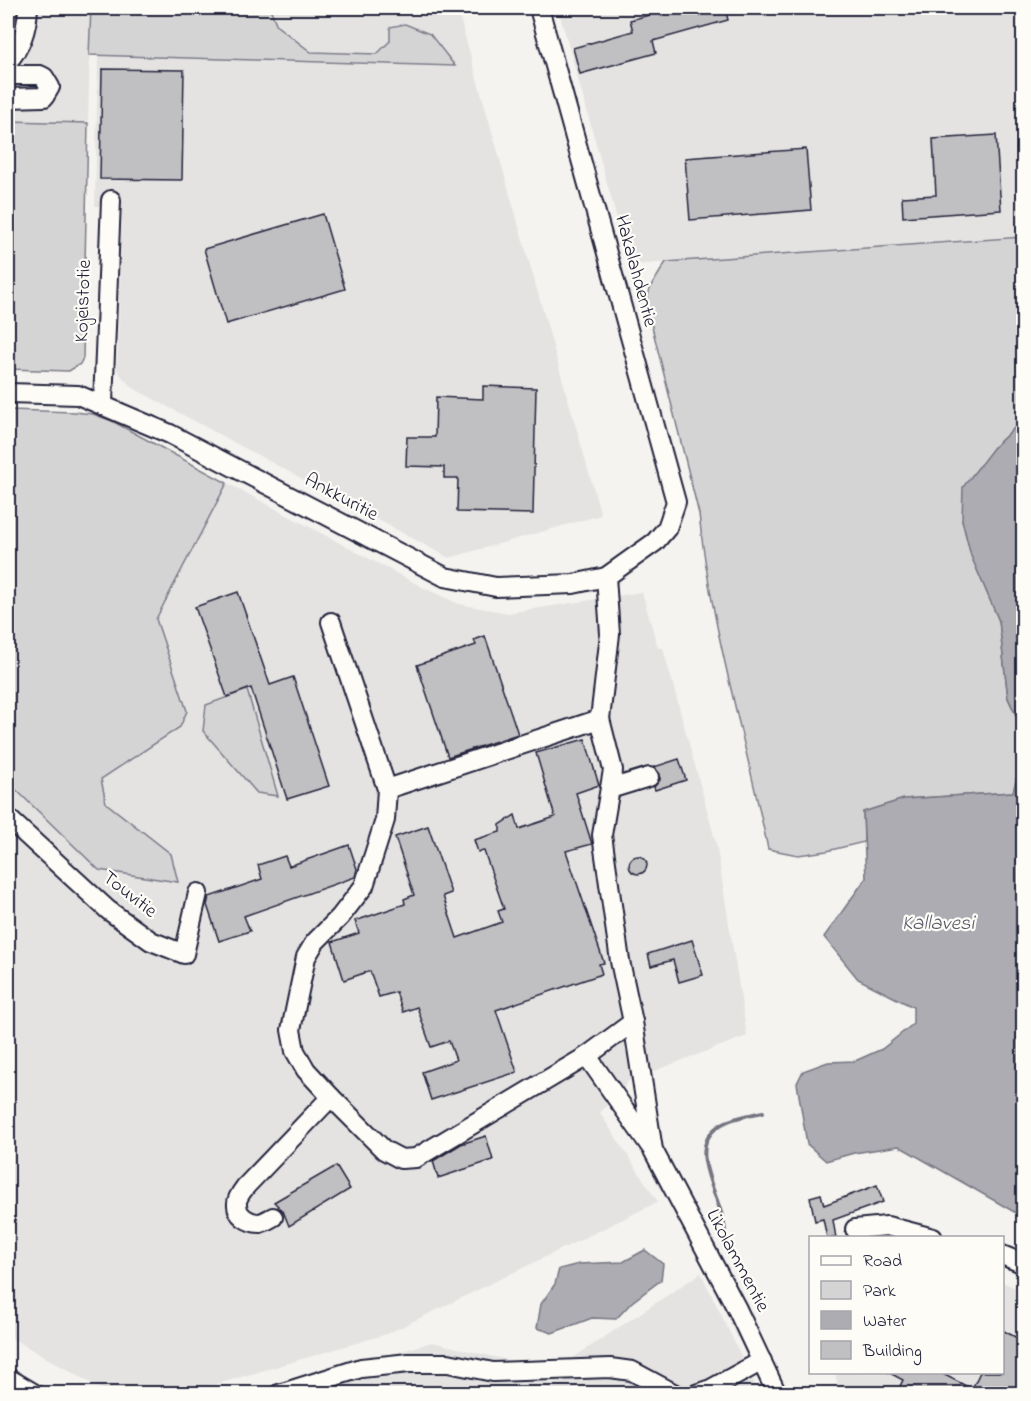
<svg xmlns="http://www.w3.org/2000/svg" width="1031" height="1401" font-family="'Indie Flower',sans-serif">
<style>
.built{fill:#e4e3e2}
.green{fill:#d5d4d5;stroke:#7c7b88;stroke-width:1.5}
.water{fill:#acacb2;stroke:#757582;stroke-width:1.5}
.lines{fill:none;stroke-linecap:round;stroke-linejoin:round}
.stream{stroke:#757582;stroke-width:4}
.building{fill:#c0bfc2;stroke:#22223b;stroke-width:1.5}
.minor-casing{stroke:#22223b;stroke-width:22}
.minor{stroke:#fdfcf7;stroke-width:18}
.labels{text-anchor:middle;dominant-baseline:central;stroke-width:4.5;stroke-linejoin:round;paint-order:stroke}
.street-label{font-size:20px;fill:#22223b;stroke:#fdfcf7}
.water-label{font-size:21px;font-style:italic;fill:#59596b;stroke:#fdfcf7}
</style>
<rect width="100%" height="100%" fill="#f4f3ef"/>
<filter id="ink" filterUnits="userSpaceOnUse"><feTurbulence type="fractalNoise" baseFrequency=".0167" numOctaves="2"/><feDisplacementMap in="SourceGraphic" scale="12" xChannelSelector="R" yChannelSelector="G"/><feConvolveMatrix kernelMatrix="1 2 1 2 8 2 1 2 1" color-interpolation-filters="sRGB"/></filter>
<g filter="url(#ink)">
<g class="built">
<path d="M8 8H91L88 123 8 121Z"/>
<path d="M127 8H457L601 515 449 558 133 388 124 379 117 370 122 207 95 206 98 56 125 57Z"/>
<path d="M558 8H1023V237L630 265Z"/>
<path d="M8 410 74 412 93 414 111 421 424 588 459 604 508 613 642 592 658 648H663L716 843 747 1036 630 1080 600 1113 658 1202 387 1334 187 1393H108L8 1336Z"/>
<path d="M701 1273 759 1393 258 1394 432 1342 553 1371Z"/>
<path d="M1003 1282 1023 1292V1393H840L835 1373 1002 1372Z"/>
</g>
<g class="green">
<path d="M91 8H270L277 26 311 52 377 54 390 41V27L405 24 430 34 455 66 89 55Z"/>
<path d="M8 121 88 123 83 358 80 364 69 371 8 369Z"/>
<path d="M1023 237V420L994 447 962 520 971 555 999 621 1008 698 1023 730V755L1013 792 904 799 863 812 864 842 827 851 798 855 768 849C745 737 711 628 699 514L646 303 650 288 666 262Z"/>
<path d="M8 410 74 412 93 414 112 421 227 483 156 619 187 711 180 727 101 779 106 803 171 854 178 882 99 870 8 782Z"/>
<path d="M247 690 278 796 257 793 203 731 206 705Z"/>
</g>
<g class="water">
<path d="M1023 420V730L1008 698 999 621 971 556 962 520 963 487 994 447Z"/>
<path d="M1023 755 1024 1217H1023L899 1146 854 1153 826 1161 807 1144 797 1083 803 1071 828 1062 855 1061 882 1049 913 1024V1007L858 979 824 937 866 878 863 812 904 799 1013 792Z"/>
<path d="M645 1250 663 1264 661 1280 632 1302 616 1319 592 1318 552 1333 537 1328 541 1304 555 1284 559 1269 579 1264 623 1262Z"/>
</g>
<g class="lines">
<path class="stream" d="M725 1232C724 1198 681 1147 722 1124 734 1117 750 1115 763 1112"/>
</g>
<g class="building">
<path d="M676 8H725L728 20 653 41 656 53 580 74 573 48 633 31 630 20Z"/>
<path d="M102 69 184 70 182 180 100 179Z"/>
<path d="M996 135 1001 210 903 217 902 197 936 195 933 139Z"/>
<path d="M806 149 811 210 690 220 685 158Z"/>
<path d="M323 214 345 289 226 324 204 249Z"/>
<path d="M483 386 536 388 533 514 457 512 458 478H444V467L406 466 407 437H435L436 397 483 399Z"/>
<path d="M238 592 270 685 293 677 329 786 287 799 251 688 227 697 195 607Z"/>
<path d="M485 636 518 734 448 757 417 665 476 645 474 640Z"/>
<path d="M585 739 599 785 576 793 592 844 566 851 604 963 599 964 602 974 496 1010 517 1072 431 1100 422 1072 456 1060 449 1041 431 1047 417 1007 403 1012 396 992 379 997 370 971 344 980 332 942 359 933 355 921 405 904 404 899 414 895 395 837 428 826 451 893 443 896 457 938 502 922 498 911 504 909 484 851 478 852 474 840 500 832V825L515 815 519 829 555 817 536 753Z"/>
<path d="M679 759 686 780 655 790 654 787 660 780V774L654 767Z"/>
<path d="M349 845 357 869 355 877 244 916 250 931 219 941 207 905 209 897 262 879 258 865 285 856 289 866Z"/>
<circle cx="638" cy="865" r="9"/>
<path d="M692 940 703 975 679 982 673 960 651 966 648 954Z"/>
<path d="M486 1136 493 1160 438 1178 433 1161 461 1144Z"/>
<path d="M336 1166 350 1189 289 1226 283 1211 274 1202Z"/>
<path d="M877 1185 883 1202 833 1220 836 1238H827L823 1219 815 1221 810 1197 821 1194 824 1205Z"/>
<path d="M1002 1330 1023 1341V1394H896L903 1380 888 1372H939L972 1389 980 1372H1002Z"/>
</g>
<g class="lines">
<g class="minor-casing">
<g id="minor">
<path d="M8 61C22 46 27 29 28 8"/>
<path d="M8 75H40L44 77 50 87 44 97 8 98"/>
<path d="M8 393 78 395 170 434 445 577 496 587 573 584 606 577 655 542 667 528 676 502 539 8"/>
<path d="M103 404 111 200"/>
<path d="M331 622 387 789 385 820 364 886 340 917 315 942 306 957 291 1030 295 1051 306 1070 331 1097 384 1150 401 1159 416 1158 587 1056"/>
<path d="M600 719 613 770 602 835 620 961 633 1022"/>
<path d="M387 789 600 719 610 634 606 577"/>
<path d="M610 789 649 777"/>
<path d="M8 818 108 910 151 941 184 954 198 893"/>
<path d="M653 1150 633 1022 587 1056 653 1150 737 1309 777 1394"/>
<path d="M273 1217C269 1219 264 1222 260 1223 248 1223 236 1215 237 1203 237 1197 243 1190 246 1186L331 1097"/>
<path d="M855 1229 887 1226 933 1238"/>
<path d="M1002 1255 1024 1264"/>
<path d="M8 1378 35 1394"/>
<path d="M279 1394 361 1368 409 1363H448L493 1372 610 1368 632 1371 675 1394"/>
<path d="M696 1394 711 1389 762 1361"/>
</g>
</g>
<use href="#minor" class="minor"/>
</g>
</g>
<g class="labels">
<g class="street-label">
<text transform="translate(635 271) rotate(75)">Hakalahdentie</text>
<text transform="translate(84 301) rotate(-88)">Kojeistotie</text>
<text transform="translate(341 498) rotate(28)">Ankkuritie</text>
<text transform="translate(129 895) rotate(38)">Touvitie</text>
<text transform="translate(737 1261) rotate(62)">Likolammentie</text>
</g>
<g class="water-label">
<text x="938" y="924">Kallavesi</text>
</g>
</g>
<rect width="1031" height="1401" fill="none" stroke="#fdfcf7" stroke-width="30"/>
<rect x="15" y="15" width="1001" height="1371" fill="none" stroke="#22223b" stroke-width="2" filter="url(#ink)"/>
<rect x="809" y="1236" width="195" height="138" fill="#fdfcf7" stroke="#a5a5ac" stroke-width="1.5"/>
<rect x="821" y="1256" width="30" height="9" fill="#fdfcf7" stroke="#a5a5ac" stroke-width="1.5"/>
<text x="863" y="1266" font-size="18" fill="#22223b">Road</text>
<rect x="821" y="1281" width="30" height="18" fill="#d5d4d5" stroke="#a5a5ac" stroke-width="1.5"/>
<text x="863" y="1296" font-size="18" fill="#22223b">Park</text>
<rect x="821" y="1311" width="30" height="18" fill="#acacb2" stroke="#a5a5ac" stroke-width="1.5"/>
<text x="863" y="1326" font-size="18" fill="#22223b">Water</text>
<rect x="821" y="1341" width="30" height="18" fill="#c0bfc2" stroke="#a5a5ac" stroke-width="1.5"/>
<text x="863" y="1356" font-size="18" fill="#22223b">Building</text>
</svg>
